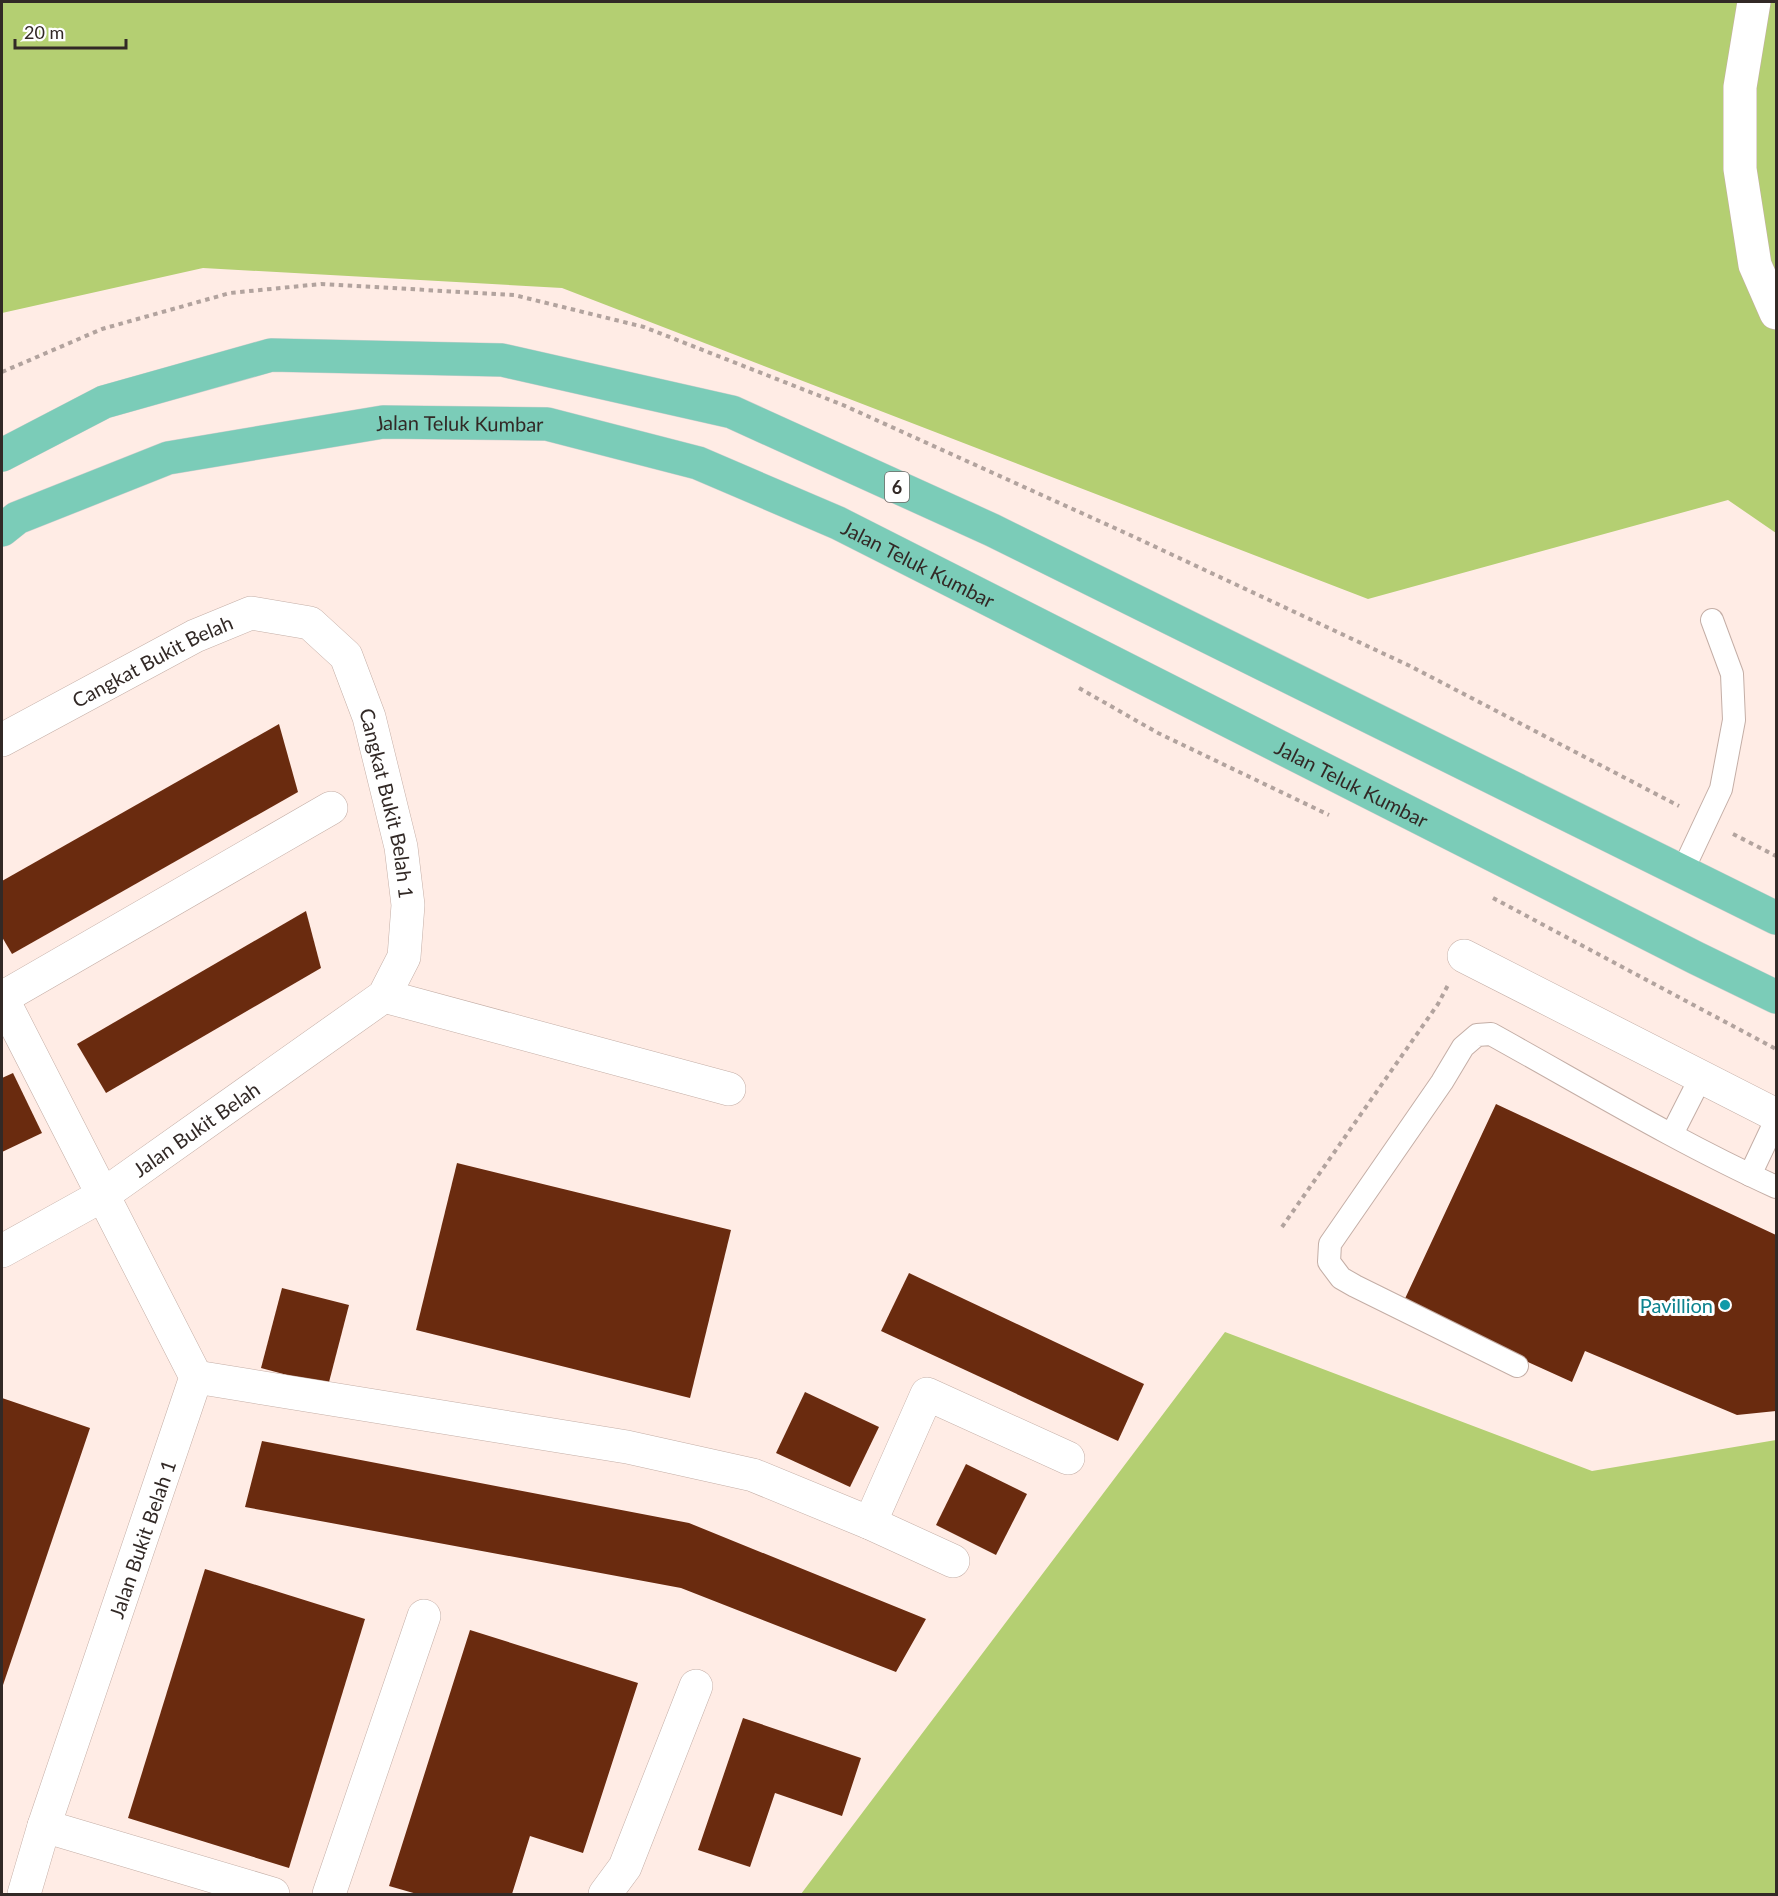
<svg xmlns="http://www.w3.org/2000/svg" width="1778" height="1896" font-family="Lato,sans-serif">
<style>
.forest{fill:#b4cf72}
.building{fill:#6a2b0f}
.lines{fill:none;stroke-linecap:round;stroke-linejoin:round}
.service-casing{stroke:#c4aea6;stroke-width:24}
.minor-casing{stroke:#c4aea6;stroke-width:34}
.trunk-casing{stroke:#d2d0cf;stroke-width:34}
.path{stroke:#b2a39e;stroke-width:4;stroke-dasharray:4.5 4.5;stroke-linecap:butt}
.service{stroke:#fff;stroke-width:22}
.minor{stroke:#fff;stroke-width:33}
.trunk{stroke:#7bccb8;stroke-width:33}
.culture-dot{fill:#0f9aa8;stroke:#fff;stroke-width:2}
.labels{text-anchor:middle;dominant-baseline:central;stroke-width:6;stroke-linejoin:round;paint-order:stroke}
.shield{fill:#fff;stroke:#706967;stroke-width:1.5}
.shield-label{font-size:18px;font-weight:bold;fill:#322926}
.street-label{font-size:20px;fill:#322926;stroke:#fff}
.culture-label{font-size:20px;fill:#0d838f;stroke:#fff;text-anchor:end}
</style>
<rect width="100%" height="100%" fill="#ffece5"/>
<g class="forest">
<path d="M2 2H1776V533L1728 500 1368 599 562 288 203 268 2 313Z"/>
<path d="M1225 1332 1592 1471 1776 1440V1894H801Z"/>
</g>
<g class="building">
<path d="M279 724 298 792 12 954 2 937V881Z"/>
<path d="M306 911 321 968 106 1093 77 1044Z"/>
<path d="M13 1073 42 1133 2 1152V1078Z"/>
<path d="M1496 1104 1776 1235V1411L1737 1415 1585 1351 1572 1382 1402 1305Z"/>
<path d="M457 1163 731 1230 690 1398 416 1330Z"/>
<path d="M909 1273 1144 1384 1118 1441 881 1331Z"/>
<path d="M282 1288 349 1305 328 1386 261 1368Z"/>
<path d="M805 1392 879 1427 850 1487 776 1453Z"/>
<path d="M2 1398 90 1428 2 1688Z"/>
<path d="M262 1441 689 1523 926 1619 896 1672 681 1588 245 1507Z"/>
<path d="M966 1464 1027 1494 996 1555 936 1525Z"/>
<path d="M205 1569 365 1619 289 1868 128 1818Z"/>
<path d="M470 1630 638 1683 583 1853 530 1836 512 1894H417L389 1886Z"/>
<path d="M743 1718 861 1758 842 1816 775 1793 750 1867 698 1850Z"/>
</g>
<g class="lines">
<g class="service-casing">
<g id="service">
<path d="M1682 872 1721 789 1734 720 1732 674 1712 620"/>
<path d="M1672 1134 1701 1077"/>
<path d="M1750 1175 1776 1120"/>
<path d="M1517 1366 1355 1286 1341 1278 1329 1262 1330 1244 1442 1082 1463 1047 1477 1035 1491 1034C1585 1086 1679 1143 1776 1187"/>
</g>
</g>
<g class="minor-casing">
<g id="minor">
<path d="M1754 2 1740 87V169L1755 265 1776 313"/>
<path id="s1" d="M2 740 195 636 251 613 310 623 346 656 369 717 401 847 408 905 404 957 384 996 103 1195 2 1251"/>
<path d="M1464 956 1776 1115"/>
<path d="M384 996 729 1089"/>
<path d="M2 998 196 1377 44 1826 24 1894"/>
<path d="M2 998 331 808"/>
<path d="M196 1377 627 1447 753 1475 870 1523 953 1561"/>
<path d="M870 1523 927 1394 1068 1458"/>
<path d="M44 1826 273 1894"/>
<path d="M329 1894 424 1616"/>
<path d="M605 1894 625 1867 696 1686"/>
</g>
</g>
<g class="trunk-casing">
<g id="trunk">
<path d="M2 455 104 402 271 355 502 360 732 412 992 530 1776 918"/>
<path id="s2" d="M2 530 17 518 168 458 383 422 547 424 698 463 838 523 1696 958 1776 997"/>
</g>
</g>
<g class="path">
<path d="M2 372 102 329 230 293 321 284 514 295 644 327 843 405 1130 535 1410 666 1679 806"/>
<path d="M1079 688 1158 733 1329 815"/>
<path d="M1733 834 1776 856"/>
<path d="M1493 898 1776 1049"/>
<path d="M1282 1227 1438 1004 1448 985"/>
</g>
<use href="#service" class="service"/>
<use href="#minor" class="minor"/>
<use href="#trunk" class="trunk"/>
</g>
<circle class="culture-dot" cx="1725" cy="1305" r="6"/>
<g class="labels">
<rect class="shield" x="885" y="472" width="24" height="30" rx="4.5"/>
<g class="shield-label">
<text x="897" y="487">6</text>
</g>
<g class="street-label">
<text stroke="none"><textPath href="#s2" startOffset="476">Jalan Teluk Kumbar</textPath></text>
<text stroke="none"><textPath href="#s2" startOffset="962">Jalan Teluk Kumbar</textPath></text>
<text stroke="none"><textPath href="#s1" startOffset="170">Cangkat Bukit Belah</textPath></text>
<text stroke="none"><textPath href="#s2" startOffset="1448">Jalan Teluk Kumbar</textPath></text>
<text stroke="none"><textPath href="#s1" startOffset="542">Cangkat Bukit Belah 1</textPath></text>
<text transform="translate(196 1129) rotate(-35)">Jalan Bukit Belah</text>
<text transform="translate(142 1539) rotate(-71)">Jalan Bukit Belah 1</text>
</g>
<g class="culture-label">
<text x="1713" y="1305">Pavillion</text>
</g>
</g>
<rect width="1778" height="1896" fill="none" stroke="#322926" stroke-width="6"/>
<path d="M15 39v9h111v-9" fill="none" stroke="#322926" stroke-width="3"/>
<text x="24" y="39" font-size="18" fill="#322926" stroke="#ffffff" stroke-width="4.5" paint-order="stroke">20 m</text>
</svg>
